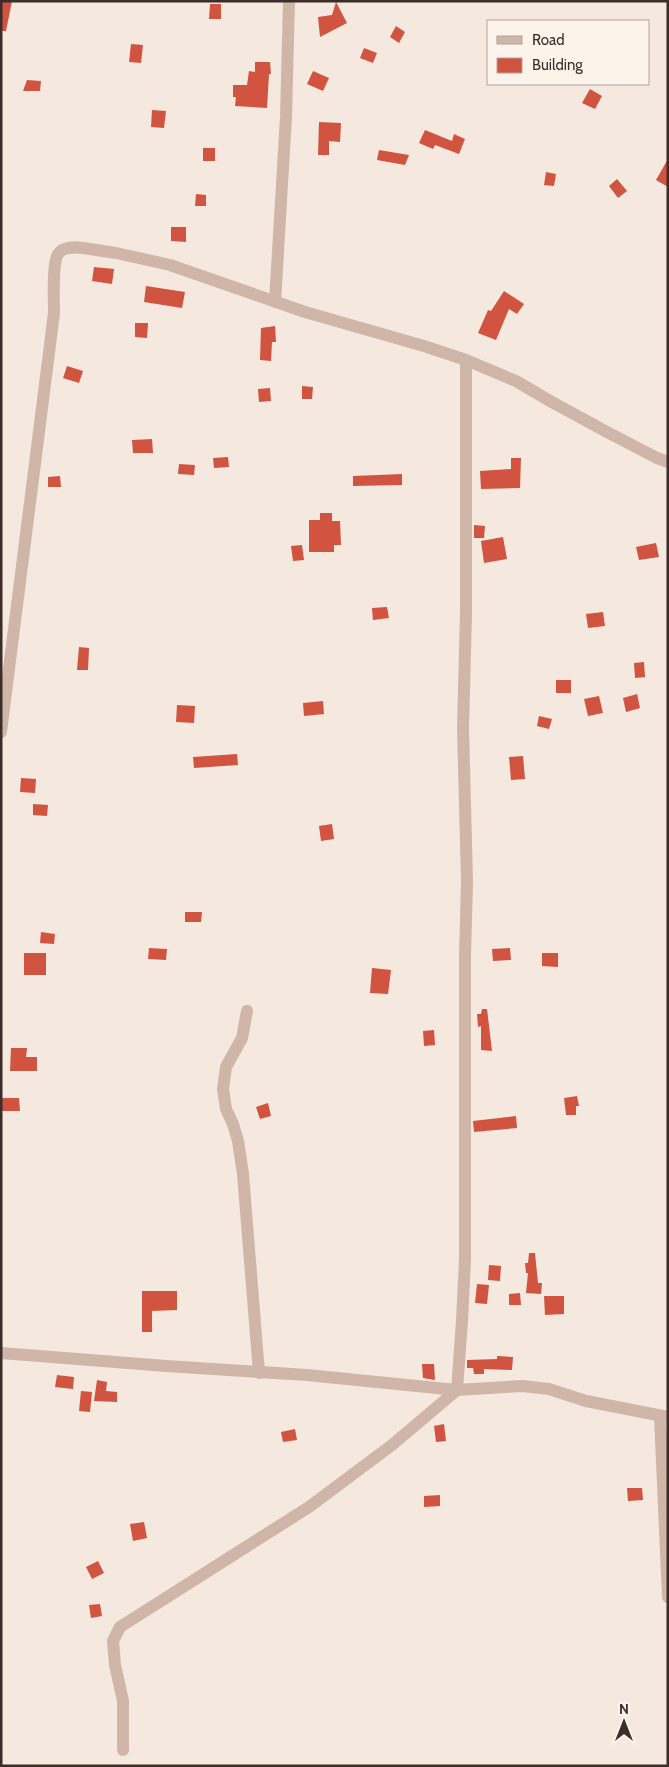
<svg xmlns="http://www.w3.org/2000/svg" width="669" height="1767" font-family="Cabin,sans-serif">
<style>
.building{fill:#d15440}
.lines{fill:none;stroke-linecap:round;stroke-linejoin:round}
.minor{stroke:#cfb6a8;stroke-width:12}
</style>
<rect width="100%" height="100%" fill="#f5e8de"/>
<g class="building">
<path d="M1 1H12L6 31H1Z"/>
<path d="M336 2 347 23 320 37 318 17 332 15Z"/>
<path d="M210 4H221V19H209Z"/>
<path d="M396 26 405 32 399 43 390 37Z"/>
<path d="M131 44 143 45 141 63 129 62Z"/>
<path d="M364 48 377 53 373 63 360 58Z"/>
<path d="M255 62H270L271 74H269L267 108 235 106 236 97H233V85H247L249 71 255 72Z"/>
<path d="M313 71 329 78 323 91 307 84Z"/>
<path d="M27 80 41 81 40 91H23Z"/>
<path d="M590 89 602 96 595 109 582 103Z"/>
<path d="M152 110 166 111 164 128 151 127Z"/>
<path d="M319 122 341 123 340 142 329 141V155H318Z"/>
<path d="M425 130 452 141 454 134 465 139 459 154 435 145 433 149 419 143Z"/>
<rect x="203" y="148" width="12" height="13"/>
<path d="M379 150 409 155 405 165 377 160Z"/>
<path d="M668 159V187L656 180Z"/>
<path d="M546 172 556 174 554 186 544 185Z"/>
<path d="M617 179 627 191 618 198 609 186Z"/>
<path d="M196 194 206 195V206H195Z"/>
<path d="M171 227H186V242L171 241Z"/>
<path d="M94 267 114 269 112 284 92 281Z"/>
<path d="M146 286 185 292 182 308 144 302Z"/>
<path d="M504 291 524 304 517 314 509 309 496 340 478 333 488 310 491 311Z"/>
<path d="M135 323H148L147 338 135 337Z"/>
<path d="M275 326 276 342H272L271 361 260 360 261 328Z"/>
<path d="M67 366 83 371 79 383 63 378Z"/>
<path d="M302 386 313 387 312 399H302Z"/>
<path d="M270 388 271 401 259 402 258 389Z"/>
<path d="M152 439 153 453H133L132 440Z"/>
<path d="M228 457 229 467 214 468 213 458Z"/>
<path d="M511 458H521L520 488 481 489 480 471 511 469Z"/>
<path d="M179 464 195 465 194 475 178 474Z"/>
<path d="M402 474V485L353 486V476Z"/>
<path d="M60 476 61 487H48V477Z"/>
<path d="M320 513H332V521H340L341 545H334V552H309V520H320Z"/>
<path d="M474 525 485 526 484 538H474Z"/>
<path d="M503 537 507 559 484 563 481 541Z"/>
<path d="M656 543 659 557 639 560 636 547Z"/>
<path d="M302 545 304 560 293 561 291 546Z"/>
<path d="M387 607 389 618 373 620 372 608Z"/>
<path d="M603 612 605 626 588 628 586 614Z"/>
<path d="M79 647 89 648 88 670H77Z"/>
<path d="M644 662 645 677 635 678 634 663Z"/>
<rect x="556" y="680" width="15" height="13"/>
<path d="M637 694 640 708 626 712 623 698Z"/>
<path d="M599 696 603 713 588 716 584 699Z"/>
<path d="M323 701 324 714 304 716 303 703Z"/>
<path d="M177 705 195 706 194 723 176 722Z"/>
<path d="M539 716 552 719 549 729 537 726Z"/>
<path d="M237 754 238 765 194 768 193 757Z"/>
<path d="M523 756 525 779 511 780 509 757Z"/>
<path d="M21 778 36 779 35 793 20 792Z"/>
<path d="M33 804 48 805 47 816 33 815Z"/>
<path d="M332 824 334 839 321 841 319 826Z"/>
<path d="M185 912H202L201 922H185Z"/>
<path d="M41 932 55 934 54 944 40 943Z"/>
<path d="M149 948 167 949 166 960 148 959Z"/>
<path d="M510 948 511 960 493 961 492 949Z"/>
<rect x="24" y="953" width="22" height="22"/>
<path d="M542 953H558V967L542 966Z"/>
<path d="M372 968 391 970 388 994 370 993Z"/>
<path d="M482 1009H487L492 1051 481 1050V1026L478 1027 477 1014H481Z"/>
<path d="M434 1030 435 1045 424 1046 423 1031Z"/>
<path d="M11 1048H27L26 1057H37V1071H10Z"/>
<path d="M577 1096 579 1106H576V1115H566L564 1098Z"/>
<path d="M1 1098H19L20 1111H1Z"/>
<path d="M268 1103 271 1116 260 1119 256 1107Z"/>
<path d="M516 1116 517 1128 474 1132 473 1121Z"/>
<path d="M529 1253H535L538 1283H542L541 1294 526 1293 528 1273H526L525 1263H528Z"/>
<path d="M489 1265 501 1266 500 1281 488 1280Z"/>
<path d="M477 1284 489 1285 487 1304 475 1303Z"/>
<path d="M142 1291H177V1310L152 1311V1332H142Z"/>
<path d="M520 1293 521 1305H509V1294Z"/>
<path d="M544 1296H564V1314L545 1315Z"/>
<path d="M497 1356 513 1357 512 1370 484 1369V1374H474L473 1368H467V1360L497 1359Z"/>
<path d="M422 1364H434L435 1380 423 1378Z"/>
<path d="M57 1375 74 1377 73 1389 55 1387Z"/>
<path d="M97 1380 107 1382 106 1391 117 1392V1402L94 1401Z"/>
<path d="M81 1391 92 1392 90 1412 79 1411Z"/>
<path d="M444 1424 446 1441 436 1442 434 1426Z"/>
<path d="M295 1429 297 1440 283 1442 281 1432Z"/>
<path d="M627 1488H642L643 1500 628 1501Z"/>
<path d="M440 1495V1506L424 1507V1496Z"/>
<path d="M144 1522 147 1538 133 1541 130 1524Z"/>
<path d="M98 1561 104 1573 92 1579 86 1567Z"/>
<path d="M100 1604 102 1616 91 1618 89 1605Z"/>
</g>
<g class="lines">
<g class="minor">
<path d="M275 302 286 117 289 1"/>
<path d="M1 732 54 313C54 301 52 264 58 254 63 246 75 247 83 248L116 253 170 265 305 312 424 346 466 360 516 381 550 401 607 432 657 458 668 462"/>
<path d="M247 1011 242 1038 226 1067 223 1089 226 1109 233 1124 238 1141 243 1174 259 1373"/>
<path d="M1 1353 166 1366 307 1375 457 1390 522 1386 549 1389 586 1401 668 1417"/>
<path d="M660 1416 668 1597"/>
<path d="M123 1750V1701L115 1665 113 1641 120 1627 309 1507 392 1445 457 1390 462 1321 465 1260V957L467 881 463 728 466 613V360"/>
</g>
</g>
<rect width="669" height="1767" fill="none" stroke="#3b2d29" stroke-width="5"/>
<rect x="487" y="20" width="162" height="65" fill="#fcf3eb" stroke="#afa49d"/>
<rect x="497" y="36" width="25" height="8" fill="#cfb6a8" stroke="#afa49d"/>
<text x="532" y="45" font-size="15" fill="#3b2d29">Road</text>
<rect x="497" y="58" width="25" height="15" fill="#d15440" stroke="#afa49d"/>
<text x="532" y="70" font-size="15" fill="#3b2d29">Building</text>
<g transform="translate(624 1722)" stroke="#fcf3eb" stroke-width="4" paint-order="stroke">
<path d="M0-4L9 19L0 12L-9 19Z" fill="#3b2d29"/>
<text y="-8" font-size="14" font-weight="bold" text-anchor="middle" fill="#3b2d29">N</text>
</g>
</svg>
